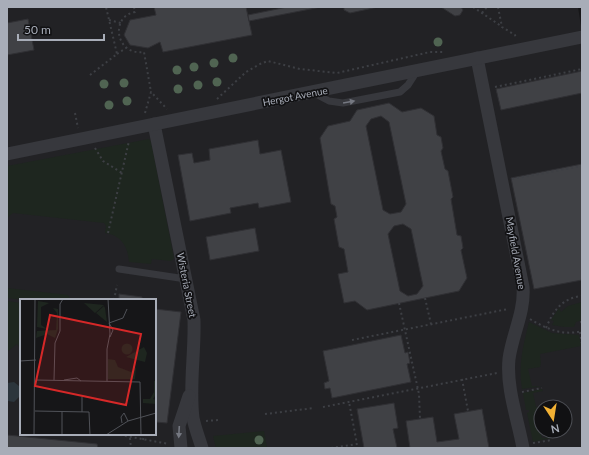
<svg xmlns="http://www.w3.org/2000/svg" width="589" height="455" font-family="Lato,sans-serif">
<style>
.built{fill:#222225;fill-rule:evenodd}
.green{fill:#1e261f}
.water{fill:#2c353c}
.building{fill:#404145;stroke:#303034;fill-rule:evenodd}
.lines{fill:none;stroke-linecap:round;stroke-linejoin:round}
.path{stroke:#3d3f44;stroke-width:2;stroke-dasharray:2 3;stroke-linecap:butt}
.lane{stroke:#37383d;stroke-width:7}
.street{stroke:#37383d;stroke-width:13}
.tree{fill:#506452}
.oneway{fill:#757881}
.labels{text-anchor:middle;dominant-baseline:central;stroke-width:3.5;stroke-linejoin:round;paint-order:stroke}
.street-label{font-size:10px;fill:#a8adb8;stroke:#111113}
.inset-road{fill:none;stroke:#505258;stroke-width:1}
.view{fill:#d62828;fill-opacity:0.15;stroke:#d62828;stroke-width:2}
.inset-edge{fill:none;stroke:#a8adb8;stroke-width:2}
</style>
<rect width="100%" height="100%" fill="#161618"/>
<path class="built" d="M7 7H578L582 32V448H7ZM21 300H155V434H21ZM541 407H565V431H541Z"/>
<g class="green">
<path d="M149 139 151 142 174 258 171 261 152 259 151 264 129 262C128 247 121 235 105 233L106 226 104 223 13 213 7 218V166Z"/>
<path d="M7 288 68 295 71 300H26L7 298Z"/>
<path d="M7 301 21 303V349L17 344 7 352Z"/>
<path d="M582 302V320L576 322 574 327H564L552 325 554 321 551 320 559 308 561 312 568 306Z"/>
<path d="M529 322 552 333 579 335 581 346 540 354 541 363 540 367 528 369 532 386H542L522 389C518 365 523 346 529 322Z"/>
<path d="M542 389 543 391 533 393 536 407 545 406V407H541V415L537 416 542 438 551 437V438L533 442 527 413 529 412V410H526L523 393Z"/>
<path d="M264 431 267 448H216L213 436Z"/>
</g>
<path class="water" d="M14 382 19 386 21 395 14 402 8 401 7 383Z"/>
<g class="building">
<path d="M154 7H246L252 35 163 52 160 42 148 48 130 45 124 35 130 20 156 15Z"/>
<path d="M287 7H321L249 21 248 15Z"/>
<path d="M344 7H378L350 13 344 10Z"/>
<path d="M441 7H461L463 10 460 15 455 16Z"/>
<path d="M28 19 34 50 7 55V23Z"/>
<path d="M582 71V93L501 110 496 89Z"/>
<path d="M389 103 402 112 421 108 434 116 437 135 441 137 443 148 441 151 445 169 448 171 453 197 451 199 457 235 461 236 463 248 461 250 467 278 459 291 367 310 355 301 344 303 338 274 348 272 344 249 339 247 334 219 337 217 335 206 331 204 320 138 328 126 350 121 357 110ZM381 116 389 122 406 204 401 212 390 214 383 210 366 126 371 119ZM403 224 411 229 423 286 417 294 408 296 400 291 388 234 394 226Z"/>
<path d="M258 140 260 154 281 150 291 202 259 208 258 203 230 208 231 213 190 221 178 155 192 153 194 163 210 160 209 149Z"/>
<path d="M582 164V280L534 289 511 178Z"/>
<path d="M255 228 259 251 210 260 206 237Z"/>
<path d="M119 294 142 297V300H119Z"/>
<path d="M155 309 181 312 167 423 155 422Z"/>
<path d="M401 335 405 353 408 352 410 363 407 364 411 382 332 398 330 388 325 389 324 383 329 381 323 351Z"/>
<path d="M394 403 398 428 393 429 397 448H364L357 409Z"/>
<path d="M482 409 489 448H410L406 421 433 417 437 442 459 439 454 414Z"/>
<path d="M7 435 97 444 98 448H7Z"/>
</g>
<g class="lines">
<g class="path">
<path d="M134 7 135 12C110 16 115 56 144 52L151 92"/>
<path d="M473 7 501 26"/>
<path d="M498 7 502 27 515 35 516 39"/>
<path d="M482 13 487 7"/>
<path d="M109 20 121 23"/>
<path d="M117 54 126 48"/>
<path d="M90 75 117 54 106 7"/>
<path d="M495 87 582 69"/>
<path d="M217 99 246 72 260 64 268 61 300 69 337 73 430 52H444"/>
<path d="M75 113 78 128"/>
<path d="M145 113 151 92 167 109"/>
<path d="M95 148 103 161 122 173"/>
<path d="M512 179 582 166"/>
<path d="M108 233 129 141"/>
<path d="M425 298 431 324"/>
<path d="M114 300 117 285"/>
<path d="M399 303 419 394 420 419"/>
<path d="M530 319C547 329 562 336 582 331"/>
<path d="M581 321 582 326"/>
<path d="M546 328C553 311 562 298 582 296"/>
<path d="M580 332 582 344"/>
<path d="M352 340 508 309"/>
<path d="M462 379 468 411"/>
<path d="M522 392 542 388"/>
<path d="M323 407 497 373"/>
<path d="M265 414 314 408"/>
<path d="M206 421 219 420"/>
<path d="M115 434 169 444"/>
<path d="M130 438 131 448"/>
<path d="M143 440 144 434"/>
<path d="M533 443 552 440"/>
<path d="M331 448 357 444 349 402"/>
</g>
<g class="lane">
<path d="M312 92 329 101 343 103 400 92 408 85 417 71"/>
<path d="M119 269 186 279"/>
</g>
<g class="street">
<path d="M477 58 523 287C525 312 512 335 509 359 506 388 518 420 523 448"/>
<path d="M154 124 194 320C195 353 189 386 193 418 195 428 199 438 202 448"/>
<path d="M7 154 582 37"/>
<path d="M181 448 179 426 189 396"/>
</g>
</g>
<g class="tree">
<circle cx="438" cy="42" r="4.5"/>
<circle cx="233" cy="58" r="4.5"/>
<circle cx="214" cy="63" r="4.5"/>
<circle cx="194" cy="67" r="4.5"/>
<circle cx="177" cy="70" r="4.5"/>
<circle cx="217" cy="82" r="4.5"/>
<circle cx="124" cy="83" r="4.5"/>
<circle cx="104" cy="84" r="4.5"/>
<circle cx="198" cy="85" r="4.5"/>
<circle cx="178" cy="89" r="4.5"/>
<circle cx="127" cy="101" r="4.5"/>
<circle cx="109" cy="105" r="4.5"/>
<circle cx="259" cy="440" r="4.5"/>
</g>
<defs><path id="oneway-solid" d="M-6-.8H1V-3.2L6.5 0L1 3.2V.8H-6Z"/></defs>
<g class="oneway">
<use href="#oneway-solid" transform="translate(349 102) rotate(-10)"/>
<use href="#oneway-solid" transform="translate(179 432) rotate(93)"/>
</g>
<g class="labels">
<g class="street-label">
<text transform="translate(295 96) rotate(-11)">Hergot Avenue</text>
<text transform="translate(516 253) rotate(80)">Mayfield Avenue</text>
<text transform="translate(187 285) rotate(79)">Wisteria Street</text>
</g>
</g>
<g transform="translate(20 299)">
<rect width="136" height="136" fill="#161618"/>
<path d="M18 2 29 4 21 8V26L27 30 17 28ZM64 4 84 6 75 14ZM84 7 85 9 87 23 76 14ZM33 9 38 10V30L35 39 27 35 16 39 17 32 36 31 37 14ZM101.5 50a5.5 5.5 0 1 1 11 0a5.5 5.5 0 1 1-11 0ZM124 48 127 54 125 63 106 58ZM88 60 95 61 98 68 111 73 116 68 115 80H88ZM134 82H136V100L135 97 133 100 136 101V105L123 104V100H130L134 93Z" fill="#1e261f"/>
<path class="inset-road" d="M90 38 93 31 89 24 103 19 107 10M0 62 16 61M16 81 120 83 121 136M34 81 35 44 40 32V5L43 0M44 81 57 79 61 82M87 82V50L90 35 88 0M15 112 69 113 70 136M42 113V136M62 113V98M102 124 101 118 104 114 108 122M14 136 15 0M86 136 108 122 136 114"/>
<path class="view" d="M30 16 121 35 106 106 15 87Z"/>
<rect width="136" height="136" class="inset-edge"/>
</g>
<rect width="589" height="455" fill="none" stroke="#a8adb8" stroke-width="16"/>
<g transform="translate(553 419) rotate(168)"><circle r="19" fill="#111113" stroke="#4d4f55"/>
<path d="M0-3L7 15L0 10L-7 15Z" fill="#f2b134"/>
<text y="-6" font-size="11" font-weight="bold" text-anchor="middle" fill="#a8adb8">N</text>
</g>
<path d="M18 34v6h86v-6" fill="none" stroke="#a8adb8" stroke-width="2"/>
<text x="24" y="34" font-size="12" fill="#a8adb8" stroke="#111113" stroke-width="3" paint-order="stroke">50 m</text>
</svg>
